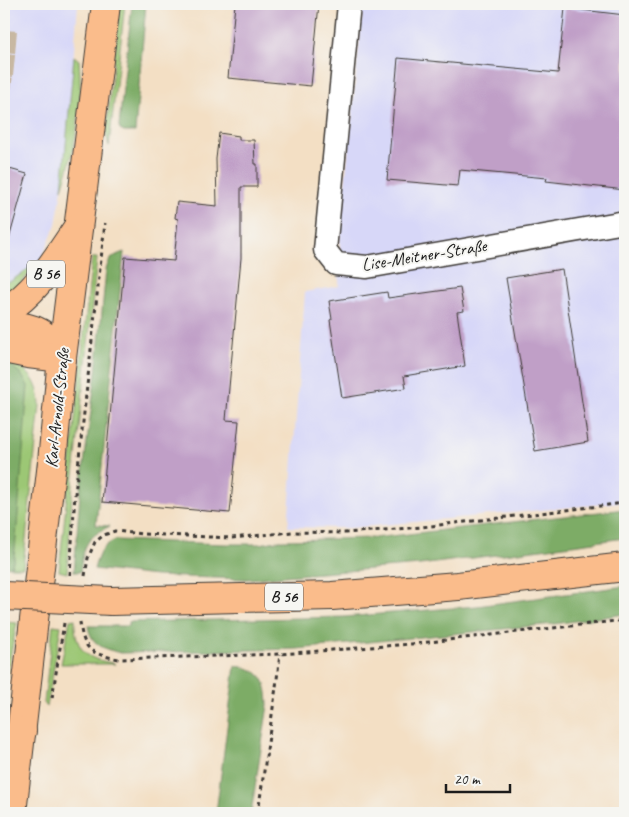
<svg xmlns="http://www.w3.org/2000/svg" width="629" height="817" font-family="Caveat,sans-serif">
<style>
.built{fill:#d7d7f8}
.green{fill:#9cc774;stroke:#5c7248}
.forest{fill:#7dac66;stroke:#4c6441}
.building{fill:#c09fc7}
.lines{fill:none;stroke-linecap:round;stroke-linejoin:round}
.minor-tunnel{stroke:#c8b8a2;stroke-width:22;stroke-dasharray:22 11;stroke-linecap:butt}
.minor-casing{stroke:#3c3935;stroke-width:25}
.major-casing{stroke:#3c3935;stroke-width:30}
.highway-casing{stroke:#3c3935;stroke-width:30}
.path{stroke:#3c3935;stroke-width:3;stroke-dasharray:4 4;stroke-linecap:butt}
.minor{stroke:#fff;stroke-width:22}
.major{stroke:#fabc8b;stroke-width:28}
.highway{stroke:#fabc8b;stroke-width:28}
.highway-bridge-casing{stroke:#3c3935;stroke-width:30;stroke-linecap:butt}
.highway-bridge{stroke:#fabc8b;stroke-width:28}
.labels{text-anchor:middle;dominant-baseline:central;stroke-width:4;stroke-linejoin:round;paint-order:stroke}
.shield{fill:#f6f6f2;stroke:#5d5d5c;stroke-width:1}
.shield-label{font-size:16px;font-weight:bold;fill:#1c1c1c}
.street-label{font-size:18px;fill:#1c1c1c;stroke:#f6f6f2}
</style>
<rect width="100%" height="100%" fill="#f6f6f2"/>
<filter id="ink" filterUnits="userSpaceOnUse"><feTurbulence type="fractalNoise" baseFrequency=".02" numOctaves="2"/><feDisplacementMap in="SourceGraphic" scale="10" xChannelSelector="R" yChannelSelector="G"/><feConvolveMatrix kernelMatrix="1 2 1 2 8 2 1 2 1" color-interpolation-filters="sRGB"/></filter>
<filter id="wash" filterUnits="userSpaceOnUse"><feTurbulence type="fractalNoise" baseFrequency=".0096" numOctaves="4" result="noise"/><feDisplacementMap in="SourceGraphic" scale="20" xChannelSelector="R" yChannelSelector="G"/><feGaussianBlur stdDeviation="1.12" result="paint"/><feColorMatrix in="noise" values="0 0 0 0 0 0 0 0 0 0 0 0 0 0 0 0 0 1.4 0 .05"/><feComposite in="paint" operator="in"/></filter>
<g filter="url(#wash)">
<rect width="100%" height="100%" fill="#f3dfc4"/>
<g class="built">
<path d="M4 4H78L62 189 56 224 41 260 11 281 4 282Z"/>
<path d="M363 4H625V502L350 528 288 527 305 292 339 286 340 233Z"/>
</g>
<g class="green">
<path d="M120 4H125L109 146 106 133Z"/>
<path d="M74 56 79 60C83 104 76 147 62 189Z"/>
<path d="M92 258H97L72 494 67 573 59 571Z"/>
<path d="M41 260 4 303V282L11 281Z"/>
<path d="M5 360C28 368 39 381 40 405L23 567H11L14 558Z"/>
<path d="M75 619C74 637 79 655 99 660 105 662 110 662 115 664H61L70 620Z"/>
<path d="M5 622 17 623 4 688V631Z"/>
<path d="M53 625 61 626 47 707 44 703Z"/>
</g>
<g class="forest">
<path d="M132 4H146L135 132H124L120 130 119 126Z"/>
<path d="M124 252 96 525 110 526C85 538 84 546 80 572H74L80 494 96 373 106 270C109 258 113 256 124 252Z"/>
<path d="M4 360 21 374 28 386 16 539 14 558 11 567 4 566Z"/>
<path d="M625 509V538L420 565 247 579 156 576 94 569C98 555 102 545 116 540L225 544H260L282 540 374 538Z"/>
<path d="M625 586V614L554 624 297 649 121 653C104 649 91 645 88 626H128L129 622 344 617 477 606Z"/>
<path d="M235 666C262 669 267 679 268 705L251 813H216Z"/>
</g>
<g id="blocks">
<g class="building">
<path d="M235 4H319L311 86 228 78Z"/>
<path d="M565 8 625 15V190L546 181 547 178 460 170 458 186 387 180 398 58 558 73Z"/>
<path d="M219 133 239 136V140H254L255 164H257V187H241V258L226 420 239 421 230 513 102 502 125 257 174 261 178 219 175 218 177 202 217 206 216 159Z"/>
<path d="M6 168 27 174 9 239 4 238V178Z"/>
<path d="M562 269 588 442 535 451 506 278Z"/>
<path d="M460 288 464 311 457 312 465 366 404 376 406 388 342 398 330 320 332 319 329 301 387 292 388 298Z"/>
</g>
</g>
</g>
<g filter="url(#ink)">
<use href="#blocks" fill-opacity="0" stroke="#3c3935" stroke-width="1"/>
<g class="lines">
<g class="minor-tunnel">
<path d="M4 41 16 42"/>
<path d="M4 65 14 66"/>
<path d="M4 88 11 89"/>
<path d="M4 113H8"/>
</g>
<g class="minor-casing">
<path id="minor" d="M349 4 325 250 336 264 367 267 625 222"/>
</g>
<g class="major-casing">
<path id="major" d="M12 813 52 462 62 358 106 4"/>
</g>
<g class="highway-casing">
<g id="highway">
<path d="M4 312C37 292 56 259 78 227"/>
<path d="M4 324C37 329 43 328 62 358"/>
<path d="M4 349 28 354 62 358"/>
<path d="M111 601 332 596 458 586 625 567"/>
<path d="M4 760 22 731"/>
</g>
</g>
<g class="path">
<path d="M70 575 75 494 105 223"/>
<path d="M85 576 88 558 95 542 104 535 115 531 142 534 232 538 292 532 345 533 422 527 625 503"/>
<path d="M80 622C83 651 92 654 119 659L280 654 411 644 625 620"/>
<path d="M52 698 64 623"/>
<path d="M258 813 276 687 280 654"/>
</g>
<use href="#minor" class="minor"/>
<use href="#major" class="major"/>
<use href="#highway" class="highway"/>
<g class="highway-bridge-casing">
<path id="highway-bridge" d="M4 596 111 601"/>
</g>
<use href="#highway-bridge" class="highway-bridge"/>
</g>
</g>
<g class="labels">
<g class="shield">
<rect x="27" y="260.5" width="38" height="27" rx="4"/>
<rect x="265" y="583.5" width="38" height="27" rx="4"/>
</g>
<g class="shield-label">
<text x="46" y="274">B 56</text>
<text x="284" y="597">B 56</text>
</g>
<g class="street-label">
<text transform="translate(424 255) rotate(-9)">Lise-Meitner-Straße</text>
<text transform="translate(57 408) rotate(-84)">Karl-Arnold-Straße</text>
</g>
</g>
<rect width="629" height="817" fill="none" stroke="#f6f6f2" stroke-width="20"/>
<path d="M446 784v8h64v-8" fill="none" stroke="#1c1c1c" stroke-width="2.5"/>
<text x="454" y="784" font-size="15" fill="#1c1c1c" stroke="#f6f6f2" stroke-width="4" paint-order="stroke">20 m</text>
</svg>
